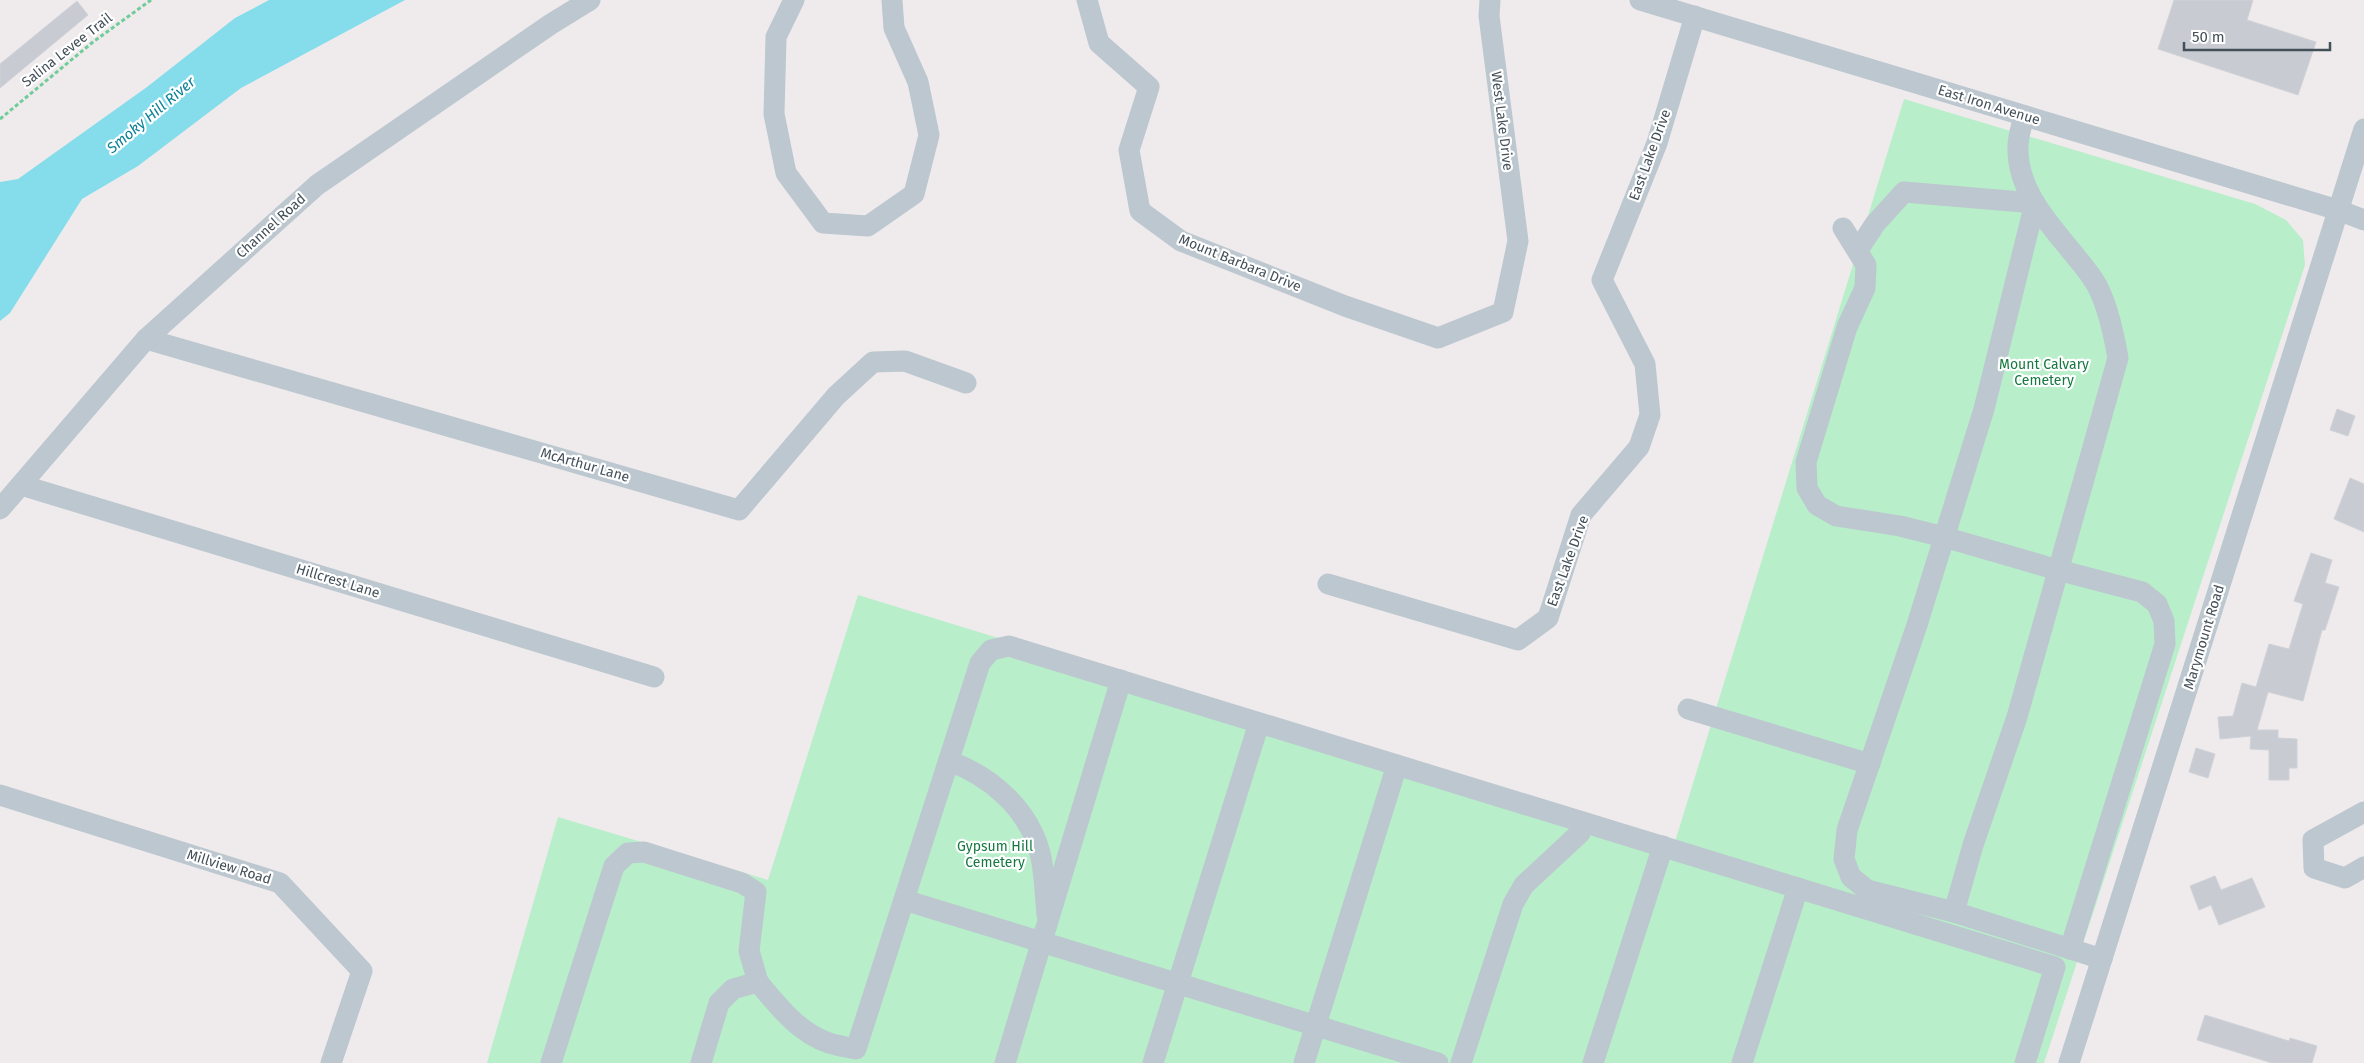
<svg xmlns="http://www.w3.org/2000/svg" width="2364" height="1063" font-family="'Fira Sans',sans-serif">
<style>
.green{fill:#b8eeca}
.water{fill:#85dceb}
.building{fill:#c8cbd1;stroke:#cfd2d8}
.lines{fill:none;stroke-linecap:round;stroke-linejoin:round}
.path{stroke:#70cc99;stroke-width:3;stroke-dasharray:4 2.5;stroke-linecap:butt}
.minor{stroke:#bcc7cf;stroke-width:21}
.labels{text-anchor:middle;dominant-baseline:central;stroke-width:4.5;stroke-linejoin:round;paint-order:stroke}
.street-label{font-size:14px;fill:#445059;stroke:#fff}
.park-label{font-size:14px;fill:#167941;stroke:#fff}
.water-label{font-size:15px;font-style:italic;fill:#0c8296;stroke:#fff}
</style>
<rect width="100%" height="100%" fill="#efebec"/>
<path class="green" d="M1904 99 2255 204 2286 220 2303 240 2305 265 2044 1063H487L558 817 768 880 858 595 1674 845Z"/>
<path class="water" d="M269 0H405L241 88 138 166 82 199 10 313 0 321V182L18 179 147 87 235 18Z"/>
<g class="building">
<path d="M2174 0H2253L2247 20 2316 42 2298 95 2158 49Z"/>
<path d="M77 1 88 15 0 88V64Z"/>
<path d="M2337 409 2355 416 2348 436 2330 430Z"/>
<path d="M2350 478 2364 484V532L2334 519Z"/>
<path d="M2311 553 2332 560 2325 583 2339 587 2325 630H2322L2303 701 2268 692 2257 730H2278V738L2297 739V768H2289V780H2269V750L2250 749 2251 736 2220 739 2218 717 2233 716 2242 683 2256 687 2269 644 2289 649 2303 604 2294 601Z"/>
<path d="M2196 748 2215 754 2208 778 2189 772Z"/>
<path d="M2215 876 2221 890 2252 878 2265 907 2219 925 2211 905 2199 910 2190 886Z"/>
<path d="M2205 1015 2289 1041 2290 1038 2317 1046 2312 1063H2272L2197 1040Z"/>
</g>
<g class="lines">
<path class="path" d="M0 119 93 42 151 0"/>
<g class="minor">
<path d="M794 0 776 37 774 114 786 173 823 223 868 226 914 194 929 135 918 82 894 28 892 0"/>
<path d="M1087 0 1099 43 1149 87 1129 150 1140 211 1181 241 1345 306 1438 338 1503 312 1518 241 1489 16 1490 0"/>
<path d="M1640 0 2338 210 2364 220"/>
<path d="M2024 116C2022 125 2018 136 2018 146 2016 200 2065 238 2093 279 2106 298 2114 335 2118 358L2017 717 1973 845 1954 912 2102 959"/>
<path d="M1843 228 1866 265 1865 288 1847 327 1806 462 1807 488 1817 505 1836 516 1900 526 1944 537 2058 570 2142 592 2157 604 2164 621 2165 644 2070 949"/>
<path d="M1858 250 1875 224 1904 192 2035 203 1984 409 1917 625 1847 830 1844 859 1851 877 1867 890 1954 912"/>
<path d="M146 339 739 510 836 396 873 362 905 361 966 383"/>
<path d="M21 485 654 677"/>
<path d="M0 509 146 339 317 185 551 24 590 0"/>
<path d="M1328 584 1518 640 1548 618 1581 515 1639 447 1650 415 1645 364 1602 280 1657 143 1695 16"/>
<path d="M1688 709 1870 764"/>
<path d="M949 761C990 776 1028 808 1040 853 1045 873 1045 895 1047 915"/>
<path d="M0 795 280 883 362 971 331 1063"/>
<path d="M2364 812 2313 840 2314 868 2345 878 2364 867"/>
<path d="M904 900 1438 1063"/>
<path d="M551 1063 614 866 628 853 644 852 742 883 756 892 749 951 758 982"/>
<path d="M701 1063 719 1003 733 989 758 982C778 1006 799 1033 829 1043 838 1046 847 1047 856 1049L980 663 991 650 1009 646 2055 967 2025 1063"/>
<path d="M1005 1063 1121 680"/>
<path d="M1153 1063 1259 723"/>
<path d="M1304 1063 1397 765"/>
<path d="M1461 1063 1513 904 1524 885 1580 833"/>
<path d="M1593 1063 1663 846"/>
<path d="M1742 1063 1798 888"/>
<path d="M2069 1063 2364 129"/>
</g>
</g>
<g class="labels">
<g class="street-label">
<text transform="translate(67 50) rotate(-38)">Salina Levee Trail</text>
<text transform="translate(1989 105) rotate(17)">East Iron Avenue</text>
<text transform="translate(1502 121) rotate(83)">West Lake Drive</text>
<text transform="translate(1650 155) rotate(-70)">East Lake Drive</text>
<text transform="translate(271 226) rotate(-42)">Channel Road</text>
<text transform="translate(1240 263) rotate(22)">Mount Barbara Drive</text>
<text transform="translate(585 465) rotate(16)">McArthur Lane</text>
<text transform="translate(1568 561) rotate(-70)">East Lake Drive</text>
<text transform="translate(338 581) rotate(17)">Hillcrest Lane</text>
<text transform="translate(2204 637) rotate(-73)">Marymount Road</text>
<text transform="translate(229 867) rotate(17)">Millview Road</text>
</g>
<g class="park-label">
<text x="2044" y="364">Mount Calvary<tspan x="2044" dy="16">Cemetery</tspan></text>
<text x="995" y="846">Gypsum Hill<tspan x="995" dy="16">Cemetery</tspan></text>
</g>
<g class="water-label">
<text transform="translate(151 115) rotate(-40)">Smoky Hill River</text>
</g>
</g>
<path d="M2184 42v8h146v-8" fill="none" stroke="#445059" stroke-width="2.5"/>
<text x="2192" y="42" font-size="15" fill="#445059" stroke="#ffffff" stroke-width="4" paint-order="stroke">50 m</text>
</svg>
